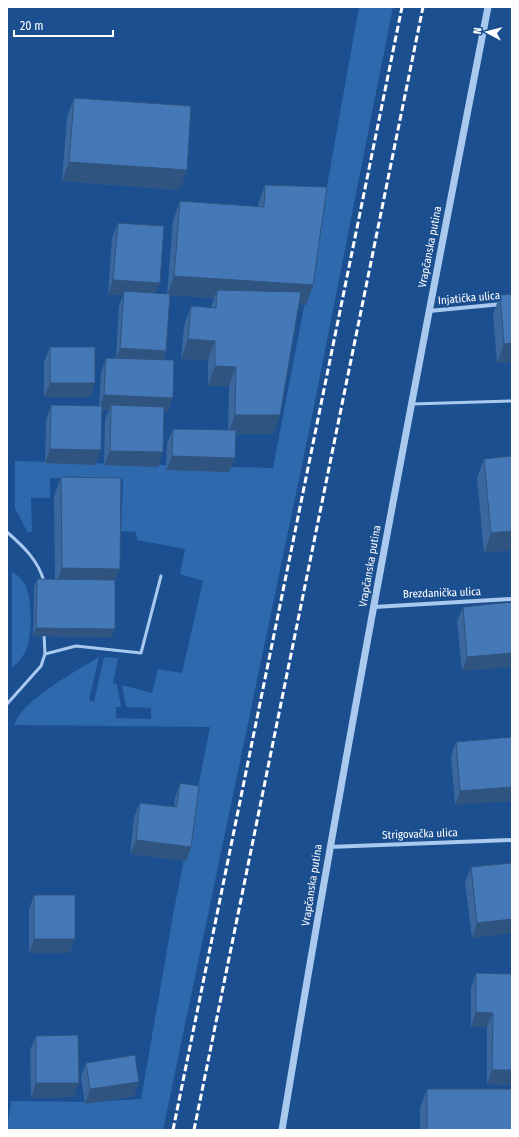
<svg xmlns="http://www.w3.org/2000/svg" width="519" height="1137" font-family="'Fira Sans Condensed',sans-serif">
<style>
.green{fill:#2e69ad}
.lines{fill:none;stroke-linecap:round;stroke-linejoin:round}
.service{stroke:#a9c9ee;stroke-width:3}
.minor{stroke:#a9c9ee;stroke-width:4}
.tertiary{stroke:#a9c9ee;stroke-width:7}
.rail{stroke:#fff;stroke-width:3;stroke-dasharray:7 3;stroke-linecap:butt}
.wall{fill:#3a679d}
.shaded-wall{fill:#305480}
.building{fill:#4478b7;stroke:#305480}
.labels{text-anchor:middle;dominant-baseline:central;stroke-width:3.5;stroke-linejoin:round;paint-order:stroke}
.street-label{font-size:11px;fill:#fff;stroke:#1b4f8f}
</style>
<rect width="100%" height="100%" fill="#1b4f8f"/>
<g class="green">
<path d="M359 7H393L308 436 163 1130H7L11 1101 92 1102 141 1099 174 910 210 727 14 725C23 699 75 672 99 657L89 700 94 702 104 657 118 658 113 683 117 684 121 707H116V718L151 719V708L126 707 122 685 152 693 158 669 182 673 203 581 180 574 185 549 137 540 136 532 121 531 123 479 50 478V498H31L32 531 28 533 15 508V461L273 468 323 208Z"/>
<path d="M12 572C16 574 20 577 22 580 33 593 32 629 28 645 26 653 19 662 12 668Z"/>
</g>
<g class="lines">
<g class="service">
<path d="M412 404 512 401"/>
<path d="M7 532C23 546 39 561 44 582"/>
<path d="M45 654 76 646 141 653 161 576"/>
<path d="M7 704 41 666 45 654 44 634"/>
</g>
<g class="minor">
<path d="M429 311 512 303"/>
<path d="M374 607 512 599"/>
<path d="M329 847 512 840"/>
</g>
<path class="tertiary" d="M282 1130C344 754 415 381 488 7"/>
<g class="rail">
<path d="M173 1130 402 7"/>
<path d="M194 1130 423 7"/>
</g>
</g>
<g class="wall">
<path d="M74 98 180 190 62 181 67 117Z"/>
<path d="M265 185 313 285 306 305 299 304 280 415 273 434H236L229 472 166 470 167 443 173 429 228 430 229 386H208V360L181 359 184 326 191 306 211 308 214 298 170 295 166 351 163 360 173 398 167 412H164L158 467 104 465 105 420 109 410H102L95 465 45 463 46 420 51 405 99 406 101 372 106 358H116L119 306 123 295 108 294 112 238 118 223 156 293 167 294 173 221 180 201 258 207V204Z"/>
<path d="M500 295 512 362 497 363 493 314Z"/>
<path d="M50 347 90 397H44V362Z"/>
<path d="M512 456V550L484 553 477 478 484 459Z"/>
<path d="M61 477 115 580 112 637 33 636 34 587 37 579H55L54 496Z"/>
<path d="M512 602 462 671 457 621 463 607Z"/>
<path d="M512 737 455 805 451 756 456 742Z"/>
<path d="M180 783 191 847 186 861 130 854 134 817 140 803 174 807 175 798Z"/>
<path d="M512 863 472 938 465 882 471 867Z"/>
<path d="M34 895 75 939 69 953H29V910Z"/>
<path d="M476 973 512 974V1085L487 1084V1027H471V988Z"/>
<path d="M36 1036 74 1097 31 1098 30 1050Z"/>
<path d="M86 1063 134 1096 85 1104 81 1077Z"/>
<path d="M427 1089 512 1130H420V1108Z"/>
</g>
<g class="shaded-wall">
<path d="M69 162 187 170 180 190 62 181Z"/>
<path d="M174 276 313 285 306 305 217 298V290L214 298 167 295Z"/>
<path d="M113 280 160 283 154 298 124 291 123 295 108 294Z"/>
<path d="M188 339 215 341 208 360 181 359Z"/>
<path d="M512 343V362L497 363 504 344Z"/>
<path d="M120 348 166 351 161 366 115 363Z"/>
<path d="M215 366 236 367 229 386H208Z"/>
<path d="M50 383H95L90 397H44Z"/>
<path d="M104 395 173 398 167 412 111 410V405L109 410 99 409Z"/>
<path d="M235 415H280L273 434H228Z"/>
<path d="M50 449 101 450 95 465 45 463Z"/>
<path d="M110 451 163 452 158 467 104 465Z"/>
<path d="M172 456 235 458 229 472 166 470Z"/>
<path d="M512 531V550L484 553 491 533Z"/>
<path d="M62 568 120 569 112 588 55 587Z"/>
<path d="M36 628 115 629 112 637 33 636Z"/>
<path d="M512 653V667L462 671 467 657Z"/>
<path d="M512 787V801L455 805 460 791Z"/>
<path d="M136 840 191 847 186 861 130 854Z"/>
<path d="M512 919V933L472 938 477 923Z"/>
<path d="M34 939H75L69 953H29Z"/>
<path d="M476 1012 493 1013 487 1027H471Z"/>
<path d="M492 1070H512V1085L487 1084Z"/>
<path d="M139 1082 134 1096 85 1104 90 1089Z"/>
<path d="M36 1083H79L74 1097 31 1098Z"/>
</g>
<g class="building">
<path d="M74 98 191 106 187 170 69 162Z"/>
<path d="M265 185 327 187 313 285 174 276 180 201 264 207Z"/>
<path d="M118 223 164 226 160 283 113 280Z"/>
<path d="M217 290 301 292 280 415H235L236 367 215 366V341L188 339 191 306 216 308Z"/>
<path d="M124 291 170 294 166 351 120 348Z"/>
<path d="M512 294V343L504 344 500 295Z"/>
<rect x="50" y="347" width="45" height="36"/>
<path d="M106 358 174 360 173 398 104 395Z"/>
<path d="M51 405 102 406 101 450 50 449Z"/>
<path d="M111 405 164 407 163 452 110 451Z"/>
<path d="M173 429 236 430 235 458 172 456Z"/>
<path d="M512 456V531L491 533 484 459Z"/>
<path d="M61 477 121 478 120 569 62 568Z"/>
<path d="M37 579 115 580V629L36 628Z"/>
<path d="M512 602V653L467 657 463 607Z"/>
<path d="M512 737V787L460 791 456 742Z"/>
<path d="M180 783 199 786 191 847 136 840 140 803 177 807Z"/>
<path d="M512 863V919L477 923 471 867Z"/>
<rect x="34" y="895" width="41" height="44"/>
<path d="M476 973 512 974V1070H492L493 1013 476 1012Z"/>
<path d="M78 1035 79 1083H36V1036Z"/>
<path d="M135 1055 139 1082 90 1089 86 1063Z"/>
<rect x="427" y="1089" width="85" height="41"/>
</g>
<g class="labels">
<g class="street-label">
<text transform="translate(430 247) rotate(-79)">Vrapčanska putina</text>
<text transform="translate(469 298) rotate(-5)">Injatička ulica</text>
<text transform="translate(370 566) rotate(-80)">Vrapčanska putina</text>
<text transform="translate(442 593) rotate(-2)">Brezdanička ulica</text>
<text transform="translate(420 834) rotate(-2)">Strigovačka ulica</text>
<text transform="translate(312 885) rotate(-81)">Vrapčanska putina</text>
</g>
</g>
<rect width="519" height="1137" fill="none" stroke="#ffffff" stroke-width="16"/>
<g transform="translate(487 32) rotate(277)" stroke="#1b4f8f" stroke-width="3" paint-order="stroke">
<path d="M0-3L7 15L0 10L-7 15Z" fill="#ffffff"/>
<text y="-6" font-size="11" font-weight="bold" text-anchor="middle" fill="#ffffff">N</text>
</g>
<path d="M14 30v6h99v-6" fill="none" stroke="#ffffff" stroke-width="2"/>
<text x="20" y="30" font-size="12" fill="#ffffff" stroke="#1b4f8f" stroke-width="3" paint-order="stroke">20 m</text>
</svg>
